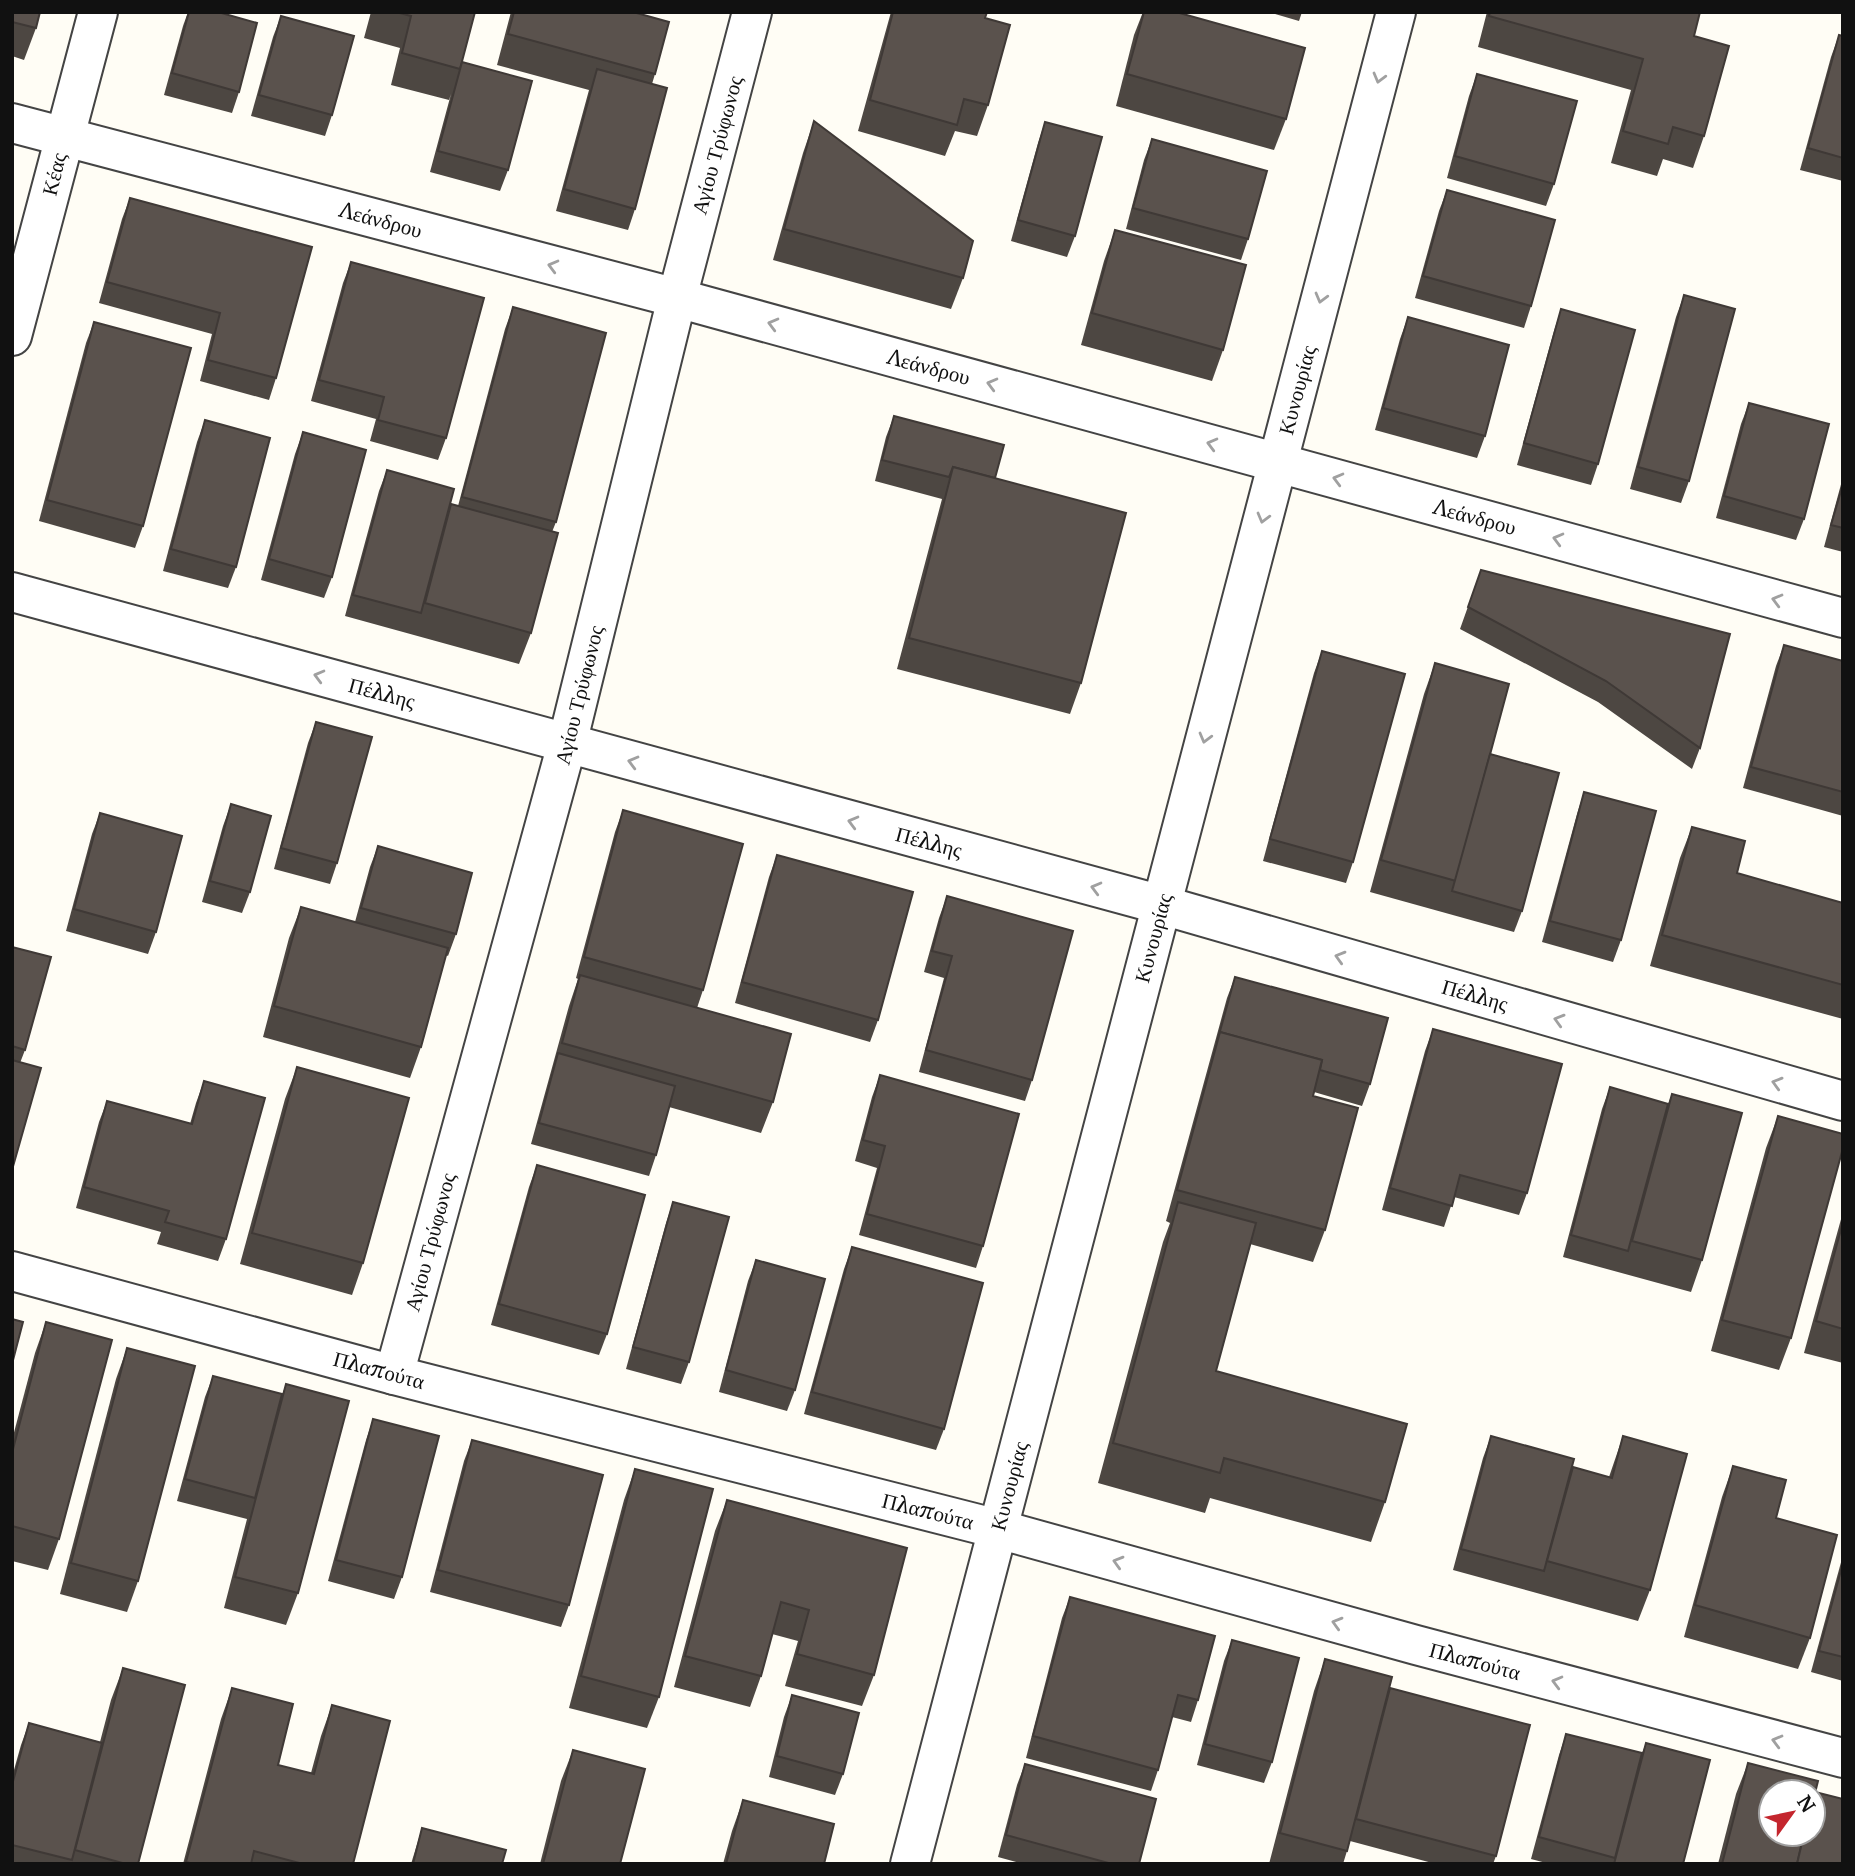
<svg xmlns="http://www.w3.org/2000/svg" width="1855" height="1876" font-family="Merriweather,serif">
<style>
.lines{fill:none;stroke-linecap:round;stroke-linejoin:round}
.minor-casing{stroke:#444;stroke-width:42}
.minor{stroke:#fff;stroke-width:38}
.wall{fill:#4d4742}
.building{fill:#5a524d;stroke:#3f3936;stroke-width:2}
.oneway{stroke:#a0a0a0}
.labels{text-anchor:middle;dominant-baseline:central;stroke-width:7;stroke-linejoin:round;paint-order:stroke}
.street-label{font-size:21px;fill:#111;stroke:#fff}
</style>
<rect width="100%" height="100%" fill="#fffdf5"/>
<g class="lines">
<g class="minor-casing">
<g id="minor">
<path d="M12 123 677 298 1843 618"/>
<path d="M12 336 98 12"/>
<path d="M12 592 1162 905 1843 1101"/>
<path d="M12 1271 394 1375 998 1529 1416 1645 1843 1758"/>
<path d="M394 1375 567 744 677 298 752 12"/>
<path d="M910 1864 1396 12"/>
</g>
</g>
<use href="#minor" class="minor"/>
</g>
<g class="wall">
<path d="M12 12 36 28 24 60 12 56Z"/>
<path d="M188 12H218L239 92 232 113 164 95 183 26Z"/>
<path d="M371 12H475L462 62 508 170 500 191 430 172 451 94 449 100 391 85 400 48 364 38Z"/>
<path d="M511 12H633L655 74 652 84 635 209 628 230 556 211 589 90 497 65Z"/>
<path d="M891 12H987L985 18 988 105 977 136 955 131 945 156 858 131Z"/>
<path d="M1143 12H1176L1286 119 1274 150 1116 106 1134 35Z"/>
<path d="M1268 12H1302L1299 21Z"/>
<path d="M1487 12H1700L1694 36 1704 136 1693 168 1663 159 1657 176 1611 163 1631 90 1478 47Z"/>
<path d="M281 16 332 115 325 136 251 116 273 37Z"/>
<path d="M1839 35 1843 36V181L1800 170 1831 57Z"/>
<path d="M1477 74 1554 184 1546 206 1447 178 1469 96Z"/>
<path d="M814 121 963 278 951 309 773 260 803 153Z"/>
<path d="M1045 122 1075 236 1067 257 1011 241 1038 143Z"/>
<path d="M1152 139 1248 239 1241 260 1126 229 1144 160Z"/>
<path d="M1447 190 1531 306 1524 328 1415 298 1439 211Z"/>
<path d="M130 198 276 378 269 400 200 381 212 334 99 303 122 219Z"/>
<path d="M1115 230 1223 350 1212 381 1081 345 1104 261Z"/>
<path d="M351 262 446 438 438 460 370 441 376 419 311 401 343 283Z"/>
<path d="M1684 295 1689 481 1681 503 1630 489 1676 317Z"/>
<path d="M513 307 556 522 552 532 531 633 519 664 345 616 379 491 387 470 448 513 458 506 505 329Z"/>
<path d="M1561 309 1598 464 1591 485 1517 465 1554 331Z"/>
<path d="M1408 317 1485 436 1477 458 1375 430 1400 339Z"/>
<path d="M94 322 143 526 135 548 39 521 86 343Z"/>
<path d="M1749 403 1804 519 1796 540 1716 518 1741 424Z"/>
<path d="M894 416 995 478 1081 683 1070 714 897 669 942 499 875 481 886 437Z"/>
<path d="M205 420 236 567 228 588 163 571 197 442Z"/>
<path d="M303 432 332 577 324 598 261 580 295 454Z"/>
<path d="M1843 477V552L1824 547Z"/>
<path d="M1481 570 1700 748 1692 769 1598 702 1460 629Z"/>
<path d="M1784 645 1843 661V816L1743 788 1776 666Z"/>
<path d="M1322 651 1353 862 1346 883 1263 861 1314 673Z"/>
<path d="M1435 663 1490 754 1522 911 1514 932 1370 892 1424 694Z"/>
<path d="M316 722 337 863 330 884 274 869 308 743Z"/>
<path d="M1584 792 1621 940 1613 962 1542 942 1577 814Z"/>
<path d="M231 804 250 892 242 913 202 902 223 826Z"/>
<path d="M623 810 703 990 697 1008 773 1102 761 1133 669 1107 656 1155 649 1176 531 1144 569 1006 578 979 576 978 615 832Z"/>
<path d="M100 813 156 932 148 954 66 931 92 834Z"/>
<path d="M1692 827 1737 873 1843 903V1019L1650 966 1680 858Z"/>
<path d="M378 846 456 934 448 956 446 955 421 1047 410 1078 263 1037 289 938 301 907 355 922 370 867Z"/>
<path d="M777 855 878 1020 870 1042 735 1003 769 877Z"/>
<path d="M947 896 1032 1080 1025 1101 919 1072 944 978 924 972 939 918Z"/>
<path d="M12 947 25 1050 20 1063 12 1170Z"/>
<path d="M1235 977 1370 1084 1362 1106 1314 1092 1313 1096 1325 1230 1313 1262 1250 1244 1216 1371 1385 1502 1371 1542 1210 1498 1205 1513 1098 1483 1163 1242 1170 1223 1166 1221 1227 998Z"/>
<path d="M1433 1029 1527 1193 1519 1215 1454 1197 1444 1227 1382 1210 1425 1051Z"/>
<path d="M297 1067 363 1263 352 1295 240 1264 285 1099Z"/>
<path d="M880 1075 983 1246 976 1268 859 1235 877 1168 855 1161 872 1097Z"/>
<path d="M204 1081 226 1239 218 1261 157 1244 161 1232 76 1208 99 1122 107 1101 190 1124 196 1103Z"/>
<path d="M1610 1087 1668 1104 1672 1094 1702 1260 1691 1292 1563 1257 1602 1109Z"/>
<path d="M1778 1116 1791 1338 1779 1370 1711 1351 1766 1148Z"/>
<path d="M537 1165 607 1334 599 1355 491 1325 529 1187Z"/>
<path d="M673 1202 689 1362 681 1384 626 1369 666 1223Z"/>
<path d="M1843 1212V1363L1804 1353Z"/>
<path d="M852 1247 944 1429 936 1450 804 1414 844 1269Z"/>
<path d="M756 1260 795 1390 787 1411 719 1392 748 1281Z"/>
<path d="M46 1322 59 1539 48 1570 12 1561V1440L35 1353Z"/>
<path d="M127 1348 138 1581 127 1612 60 1594 116 1379Z"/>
<path d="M213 1376 282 1395 286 1384 298 1593 286 1625 224 1608 247 1519 177 1501 205 1397Z"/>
<path d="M373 1419 402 1577 394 1599 328 1581 366 1440Z"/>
<path d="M1491 1436 1570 1475 1609 1477 1623 1436 1650 1590 1638 1621 1453 1570 1483 1458Z"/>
<path d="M472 1440 569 1605 561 1627 430 1592 464 1461Z"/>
<path d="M1733 1466 1776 1518 1810 1638 1798 1669 1684 1637 1722 1497Z"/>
<path d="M635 1469 659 1697 647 1728 569 1708 624 1500Z"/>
<path d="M727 1500 874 1675 862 1706 785 1686 798 1641 772 1634 761 1676 750 1707 674 1687 715 1531Z"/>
<path d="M1843 1555V1681L1811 1672Z"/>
<path d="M1070 1597 1198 1700 1191 1722 1172 1717 1158 1770 1151 1791 1026 1758 1062 1618Z"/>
<path d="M1232 1640 1272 1762 1264 1783 1197 1765 1224 1661Z"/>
<path d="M1325 1659 1390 1688 1496 1856 1493 1864H1436L1350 1841 1343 1864H1269L1314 1691Z"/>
<path d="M123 1668 138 1864H12V1777L21 1745 29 1723 100 1742 111 1700Z"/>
<path d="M232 1688 278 1765 311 1773 321 1736 332 1705 353 1864H183L221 1719Z"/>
<path d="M792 1695 843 1774 835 1795 769 1777 784 1717Z"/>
<path d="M1566 1734 1642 1753 1646 1743 1683 1864H1550L1531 1859 1559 1755Z"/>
<path d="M573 1750 620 1864H540L561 1781Z"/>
<path d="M1748 1763 1815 1792 1843 1864H1718L1736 1794Z"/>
<path d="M1025 1764 1139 1864H1024L998 1857 1017 1785Z"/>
<path d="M743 1800 824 1864H723L732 1831Z"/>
<path d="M422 1828 502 1864H411Z"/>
</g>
<g class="building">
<path d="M12 12H40L36 28 12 22Z"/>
<path d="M189 12H218L257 23 239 92 172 73Z"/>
<path d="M396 12H475L460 69 402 53 411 16Z"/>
<path d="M514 12H633L669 22 655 74 508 34Z"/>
<path d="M893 12H987L985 18 1010 25 988 105 964 99 957 125 870 100Z"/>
<path d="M1144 12H1176L1305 48 1286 119 1127 74Z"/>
<path d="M1490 12H1700L1694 36 1729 46 1704 136 1673 127 1668 144 1623 131 1643 59 1489 16Z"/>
<path d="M281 16 354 36 332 115 259 95Z"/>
<path d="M1839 35 1843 36V158L1808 148Z"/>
<path d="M462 62 532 81 508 170 438 151Z"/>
<path d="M597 69 667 88 635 209 564 189Z"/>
<path d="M1477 74 1577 101 1554 184 1455 156Z"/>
<path d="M814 121 973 241 963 278 784 229Z"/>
<path d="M1045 122 1102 137 1075 236 1018 220Z"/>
<path d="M1152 139 1267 171 1248 239 1133 208Z"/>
<path d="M1447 190 1555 220 1531 306 1423 276Z"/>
<path d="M130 198 312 247 276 378 208 360 220 313 107 282Z"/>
<path d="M1115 230 1246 265 1223 350 1092 313Z"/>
<path d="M351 262 484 298 446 438 378 420 384 397 319 380Z"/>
<path d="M1684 295 1735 309 1689 481 1638 467Z"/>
<path d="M513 307 606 333 556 522 462 497Z"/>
<path d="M1561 309 1635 330 1598 464 1524 443Z"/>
<path d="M1408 317 1509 345 1485 436 1383 408Z"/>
<path d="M94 322 191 348 143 526 47 500Z"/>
<path d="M1749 403 1829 424 1804 519 1724 496Z"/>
<path d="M894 416 1004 445 995 478 953 467 949 477 882 460Z"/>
<path d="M205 420 270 438 236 567 171 549Z"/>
<path d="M303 432 366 450 332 577 269 559Z"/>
<path d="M953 467 1126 513 1081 683 909 638Z"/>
<path d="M387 470 454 489 421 613 353 595Z"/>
<path d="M1843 484V528L1831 525Z"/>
<path d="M451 504 558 533 531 633 425 603Z"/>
<path d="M1481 570 1730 634 1700 748 1606 681 1468 607Z"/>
<path d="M1784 645 1843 661V792L1751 767Z"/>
<path d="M1322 651 1405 674 1353 862 1270 839Z"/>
<path d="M1435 663 1509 684 1456 881 1381 860Z"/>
<path d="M316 722 372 737 337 863 281 848Z"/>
<path d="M1490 754 1559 773 1522 911 1452 891Z"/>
<path d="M1584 792 1656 811 1621 940 1550 921Z"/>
<path d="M231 804 271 816 250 892 210 881Z"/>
<path d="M623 810 743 844 703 990 584 957Z"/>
<path d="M100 813 182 836 156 932 74 909Z"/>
<path d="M1692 827 1745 841 1737 873 1843 903V985L1662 935Z"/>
<path d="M378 846 472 873 456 934 361 908Z"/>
<path d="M777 855 913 892 878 1020 742 982Z"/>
<path d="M947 896 1073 931 1032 1080 926 1050 952 956 932 951Z"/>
<path d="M301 907 448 948 421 1047 274 1006Z"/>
<path d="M12 947 51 957 25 1050 12 1046Z"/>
<path d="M580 975 791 1034 773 1102 562 1043Z"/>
<path d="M1235 977 1388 1018 1370 1084 1320 1070 1322 1060 1220 1032 1217 1042Z"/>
<path d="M1433 1029 1562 1064 1527 1193 1460 1175 1452 1206 1390 1188Z"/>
<path d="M1220 1032 1322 1060 1313 1096 1358 1108 1325 1230 1177 1190Z"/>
<path d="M558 1053 675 1086 656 1155 539 1123Z"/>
<path d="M12 1060 41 1068 12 1170Z"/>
<path d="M297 1067 409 1098 363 1263 252 1233Z"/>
<path d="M880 1075 1019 1114 983 1246 867 1214 885 1146 863 1140Z"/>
<path d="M204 1081 265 1098 226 1239 165 1222 169 1211 84 1187 107 1101 192 1124Z"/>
<path d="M1610 1087 1668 1104 1628 1251 1571 1235Z"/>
<path d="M1672 1094 1742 1113 1702 1260 1632 1241Z"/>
<path d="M1778 1116 1843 1134V1148L1791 1338 1722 1320Z"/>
<path d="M537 1165 645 1195 607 1334 499 1304Z"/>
<path d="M673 1202 729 1217 689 1362 633 1347Z"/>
<path d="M1178 1202 1256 1223 1216 1371 1407 1424 1385 1502 1224 1458 1220 1473 1113 1443Z"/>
<path d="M1843 1222V1329L1816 1321Z"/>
<path d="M852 1247 983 1283 944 1429 812 1392Z"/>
<path d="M756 1260 825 1279 795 1390 726 1370Z"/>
<path d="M12 1319 23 1322 12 1364Z"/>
<path d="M46 1322 112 1340 59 1539 12 1526V1453Z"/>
<path d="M127 1348 195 1366 138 1581 71 1563Z"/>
<path d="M213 1376 282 1394 255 1498 185 1479Z"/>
<path d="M286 1384 349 1401 298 1593 235 1577Z"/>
<path d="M373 1419 439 1436 402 1577 336 1560Z"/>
<path d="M1491 1436 1574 1459 1544 1571 1461 1549Z"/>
<path d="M1623 1436 1687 1454 1650 1590 1547 1561 1573 1467 1612 1478Z"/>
<path d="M472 1440 603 1475 569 1605 438 1570Z"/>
<path d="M1733 1466 1786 1480 1776 1518 1837 1535 1810 1638 1695 1605Z"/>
<path d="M635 1469 713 1489 659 1697 581 1676Z"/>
<path d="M727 1500 907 1548 874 1675 797 1654 809 1610 781 1602 761 1676 685 1656Z"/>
<path d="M1843 1563V1657L1819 1651Z"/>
<path d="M1070 1597 1215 1636 1198 1700 1178 1695 1158 1770 1033 1736Z"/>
<path d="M1232 1640 1299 1658 1272 1762 1205 1744Z"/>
<path d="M1325 1659 1392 1677 1347 1851 1280 1833Z"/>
<path d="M123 1668 185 1685 138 1864H126L75 1850Z"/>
<path d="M232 1688 293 1704 278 1765 314 1774 332 1705 390 1721 353 1864H303L254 1851 251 1864H193L186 1862Z"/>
<path d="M1390 1688 1530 1725 1496 1856 1356 1819Z"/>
<path d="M792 1695 859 1713 843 1774 777 1756Z"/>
<path d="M29 1723 102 1743 72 1860 12 1845V1785Z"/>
<path d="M1566 1734 1642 1753 1615 1858 1539 1837Z"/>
<path d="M1646 1743 1710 1760 1683 1864H1614Z"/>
<path d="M573 1750 645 1769 620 1864H543Z"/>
<path d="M1748 1763 1818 1781 1813 1801V1792H1771V1834H1804L1797 1864H1722Z"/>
<path d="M1025 1764 1156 1799 1139 1864H1112L1006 1835Z"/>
<path d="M1815 1792 1843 1799V1864H1797L1804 1834H1813V1801Z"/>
<path d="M743 1800 834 1824 824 1864H726Z"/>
<path d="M422 1828 506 1850 502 1864H413Z"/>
</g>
<defs><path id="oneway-chevron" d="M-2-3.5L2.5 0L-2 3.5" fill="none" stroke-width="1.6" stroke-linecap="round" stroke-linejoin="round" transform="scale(1.75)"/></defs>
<g class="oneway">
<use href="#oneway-chevron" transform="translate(1379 78) rotate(105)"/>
<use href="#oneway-chevron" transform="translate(553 266) rotate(-165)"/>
<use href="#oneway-chevron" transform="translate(1321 298) rotate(105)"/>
<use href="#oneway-chevron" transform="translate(773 324) rotate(-165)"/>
<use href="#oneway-chevron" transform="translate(992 384) rotate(-165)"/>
<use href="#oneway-chevron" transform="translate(1212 444) rotate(-165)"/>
<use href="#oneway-chevron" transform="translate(1338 479) rotate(-165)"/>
<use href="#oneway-chevron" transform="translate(1263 518) rotate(105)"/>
<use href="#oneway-chevron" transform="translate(1558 539) rotate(-165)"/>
<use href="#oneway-chevron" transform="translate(1777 600) rotate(-165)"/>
<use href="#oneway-chevron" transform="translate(319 676) rotate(-165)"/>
<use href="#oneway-chevron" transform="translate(1205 738) rotate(105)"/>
<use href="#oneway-chevron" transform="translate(633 762) rotate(-165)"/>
<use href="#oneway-chevron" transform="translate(853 822) rotate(-165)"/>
<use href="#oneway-chevron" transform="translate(1096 888) rotate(-165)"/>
<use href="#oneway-chevron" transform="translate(1340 957) rotate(-164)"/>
<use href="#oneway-chevron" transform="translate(1559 1020) rotate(-164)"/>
<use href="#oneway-chevron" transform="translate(1777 1083) rotate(-164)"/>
<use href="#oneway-chevron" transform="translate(1118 1562) rotate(-164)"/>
<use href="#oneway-chevron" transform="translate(1337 1623) rotate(-164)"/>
<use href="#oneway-chevron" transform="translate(1557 1682) rotate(-165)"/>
<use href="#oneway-chevron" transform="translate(1777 1741) rotate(-165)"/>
</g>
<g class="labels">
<g class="street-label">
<text transform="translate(717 145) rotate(-75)">Αγίου Τρύφωνος</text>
<text transform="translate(54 174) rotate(-76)">Κέας</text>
<text transform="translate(381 220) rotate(15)">Λεάνδρου</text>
<text transform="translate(929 367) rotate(15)">Λεάνδρου</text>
<text transform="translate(1297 390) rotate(-75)">Κυνουρίας</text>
<text transform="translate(1475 517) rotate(15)">Λεάνδρου</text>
<text transform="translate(382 693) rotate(15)">Πέλλης</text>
<text transform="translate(579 695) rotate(-76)">Αγίου Τρύφωνος</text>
<text transform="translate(929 842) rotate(15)">Πέλλης</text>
<text transform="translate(1153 938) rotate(-75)">Κυνουρίας</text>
<text transform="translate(1475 995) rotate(16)">Πέλλης</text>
<text transform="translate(430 1242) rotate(-75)">Αγίου Τρύφωνος</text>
<text transform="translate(379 1370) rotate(15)">Πλαπούτα</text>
<text transform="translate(1009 1486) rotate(-75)">Κυνουρίας</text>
<text transform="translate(928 1511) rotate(14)">Πλαπούτα</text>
<text transform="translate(1475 1661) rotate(15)">Πλαπούτα</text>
</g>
</g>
<rect width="1855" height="1876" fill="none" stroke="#111111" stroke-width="28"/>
<g transform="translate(1792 1813) rotate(57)"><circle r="33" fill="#ffffff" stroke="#a0a0a0" stroke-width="2"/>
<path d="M0-5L12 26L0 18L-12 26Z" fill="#c4262e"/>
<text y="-10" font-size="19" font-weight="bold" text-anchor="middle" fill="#111111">N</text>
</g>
</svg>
